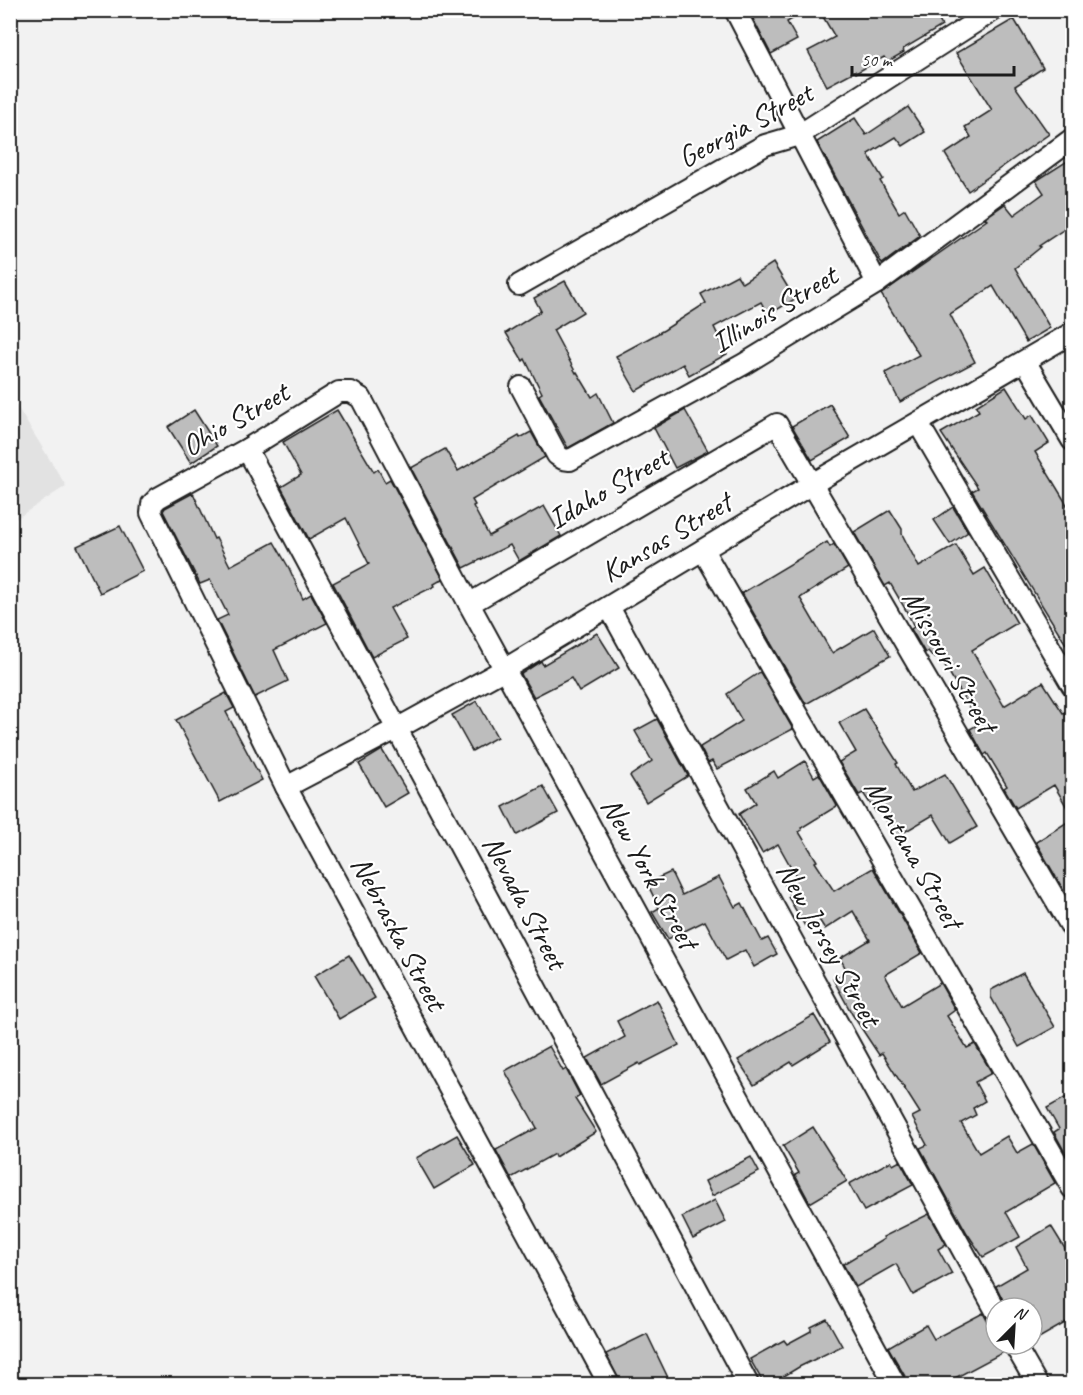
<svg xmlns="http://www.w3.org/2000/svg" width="1083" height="1395" font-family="Caveat,sans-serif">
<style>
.built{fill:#e2e2e2}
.building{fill:#bdbdbd;stroke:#1c1c1c;stroke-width:1.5}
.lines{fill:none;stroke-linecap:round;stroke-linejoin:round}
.minor-casing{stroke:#1c1c1c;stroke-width:24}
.minor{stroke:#fff;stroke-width:20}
.labels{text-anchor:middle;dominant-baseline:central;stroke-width:4.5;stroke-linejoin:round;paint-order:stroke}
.street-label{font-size:30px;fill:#1c1c1c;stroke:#fff}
</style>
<rect width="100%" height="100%" fill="#f2f2f2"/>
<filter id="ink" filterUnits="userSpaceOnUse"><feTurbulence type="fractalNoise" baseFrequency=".0167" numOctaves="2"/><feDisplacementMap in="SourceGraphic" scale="12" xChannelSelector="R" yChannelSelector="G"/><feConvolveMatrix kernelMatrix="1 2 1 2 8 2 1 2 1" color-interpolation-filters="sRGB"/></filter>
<g filter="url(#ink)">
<path class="built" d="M10 395 66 486 11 522H10Z"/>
<g class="building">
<path d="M770 10H808L787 22 797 40 771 54 753 19Z"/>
<path d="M819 10H933L942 26 903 49 904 52 887 62 884 57 856 73 855 71 827 86 808 51 835 37Z"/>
<path d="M1014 19 1043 68 1015 86 1049 134 968 191 945 154 971 137 965 127 992 110 956 53Z"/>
<path d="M908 107 925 132 903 146 896 137 868 154 883 179 880 181 899 213 905 209 920 236 882 264 817 142 855 118 866 135Z"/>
<path d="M1072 158V224L1039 246 1041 247 1015 268 1050 328 1026 342 993 286 950 314 975 362 900 402 885 373 919 355 881 294 987 220 985 218 1005 204 1014 215 1044 193 1036 181Z"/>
<path d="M773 263 795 299 768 315 761 302 714 327 727 354 689 375 683 364 636 391 616 356 664 330 706 303 701 294 737 275 742 283Z"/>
<path d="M565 281 583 312 553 330 576 373 577 372 592 397 598 393 613 423 568 448 539 395 542 393 525 359 523 361 506 333 541 311 534 298Z"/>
<path d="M1006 387 1026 419 1032 415 1049 443 1035 452 1072 513V654L972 491 978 488 941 433 979 411 976 406Z"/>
<path d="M830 404 850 438 812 460 792 426Z"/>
<path d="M194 410 217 446 191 463 168 427Z"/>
<path d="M337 410 374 472 378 469 385 482 390 479 443 579 434 584 435 586 390 608 407 639 372 657 333 583 369 564 346 518 309 539 281 487 301 475 283 442Z"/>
<path d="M685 410 708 451 675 468 654 428Z"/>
<path d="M531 432 545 457 472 500 475 505 473 506 489 536 544 506 561 536 519 561 510 545 464 568 411 468 445 449 458 471 519 436 520 438Z"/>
<path d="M193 493 214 539 216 538 230 566 274 542 289 568 303 599 311 594 327 623 274 650 288 681 255 697 217 620 228 615 210 580 200 584 163 511 165 508Z"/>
<path d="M953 507 968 532 950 544 934 520Z"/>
<path d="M890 510 902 529V534L919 567 956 545 974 575 985 568 1017 623 972 650 1004 706 1043 682 1063 713 1065 712 1072 724V816L1054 785 1016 808 1004 788 1007 786 987 753 984 755 970 729 979 724 939 655 934 658 928 651 925 653 911 629 914 627 907 612 890 583 885 586 854 532Z"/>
<path d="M120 526 143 571 100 593 77 546Z"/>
<path d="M827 542 830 547 834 544 848 568 800 598 832 653 874 628 890 656 806 704 742 593Z"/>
<path d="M597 633 619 668 579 692 571 678 534 697 521 674 541 661 543 665Z"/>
<path d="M760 672 793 729 717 769 712 761 708 763 700 747 742 721 727 694Z"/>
<path d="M226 693 234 708 226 712 262 780 220 802 176 720Z"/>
<path d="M477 701 497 737 472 751 452 715Z"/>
<path d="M864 709 898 763 896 764 912 792 945 774 977 827 950 843 933 815 896 837 880 809 876 812 863 793 859 795 839 762 856 752 839 723Z"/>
<path d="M657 719 688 776 646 802 630 776 652 761 635 731Z"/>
<path d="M382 750 408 793 384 807 359 764Z"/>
<path d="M805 761 814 777 819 774 837 806 801 828 802 830 799 832 817 861 815 862 834 891 873 868 922 953 885 975 902 1006 940 983 955 1010 947 1016 967 1048 975 1044 992 1073 975 1082 985 1101 973 1108 976 1115 961 1123 979 1153 1007 1136 1017 1153 1033 1144 1055 1183 1006 1212 1020 1237 983 1257 967 1233 920 1148 927 1145 912 1117 920 1113 882 1053 879 1055 852 1014 833 979 847 971 840 958 870 940 853 911 825 929 818 918 805 926 788 897 791 896 785 885 797 878 778 844 762 853 739 814 756 803 747 788 774 771 778 778Z"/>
<path d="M543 786 558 813 517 835 503 807Z"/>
<path d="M1072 819V905L1036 842Z"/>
<path d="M671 872 682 895 719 877 735 907 742 903 762 941 768 938 777 954 754 967 745 950 726 960 705 921 668 939 652 912 659 908 647 883Z"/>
<path d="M349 955 375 998 339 1019 314 976Z"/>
<path d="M1023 973 1055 1027 1019 1047 991 997V990Z"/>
<path d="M657 1000 679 1045 640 1065 639 1063 601 1084 587 1058 625 1037 617 1021Z"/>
<path d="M814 1015 830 1042 793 1065 791 1062 754 1085 738 1060Z"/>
<path d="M549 1046 563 1071 566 1069 580 1096 575 1099 596 1132 555 1157 554 1154 511 1178 496 1150 537 1128 505 1071Z"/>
<path d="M1072 1094V1165L1054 1132 1059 1129 1047 1108Z"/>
<path d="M813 1127 847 1181 810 1203 795 1175 799 1173 783 1146Z"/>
<path d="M457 1135 475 1165 434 1189 416 1158Z"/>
<path d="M751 1157 759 1172 712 1196 705 1181Z"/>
<path d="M891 1161 893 1165 900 1161 913 1185 864 1211 849 1184Z"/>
<path d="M715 1200 726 1222 693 1239 682 1217Z"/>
<path d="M929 1214 946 1244 938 1249 952 1274 913 1295 896 1264 856 1287 843 1264 884 1239 883 1237Z"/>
<path d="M1051 1226 1067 1252 1072 1249V1319L1032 1342V1308H1007L996 1286 1027 1268 1016 1247Z"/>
<path d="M983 1313 996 1337V1344H1000L1004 1352 953 1379 956 1384H907L906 1378 888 1347 926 1325 934 1339Z"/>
<path d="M827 1319 842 1346 799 1367 771 1384H764L750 1359 784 1340 787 1344 811 1331V1327Z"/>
<path d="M647 1334 671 1384H621L606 1354Z"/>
</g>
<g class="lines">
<g class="minor-casing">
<g id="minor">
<path d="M735 10 877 283"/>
<path d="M519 285 765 145 799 135 994 10"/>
<path d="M1025 361 1072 440"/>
<path d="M521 387 557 455 563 459 570 460 744 364 877 283 1072 139"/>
<path d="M918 423 1072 685"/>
<path d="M247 449 748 1384"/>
<path d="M703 550 1072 1188"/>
<path d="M469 604 777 424 1072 928"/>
<path d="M609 607 996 1311"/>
<path d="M286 787 398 728 505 669 812 484 1072 333"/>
<path d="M1014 1344 1037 1384"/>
<path d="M609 1384 286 787 151 513 152 504 158 498 247 449 339 392H351L361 398 469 604 895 1384"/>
</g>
</g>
<use href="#minor" class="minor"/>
</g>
</g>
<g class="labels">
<g class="street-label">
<text transform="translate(745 125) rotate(-28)">Georgia Street</text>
<text transform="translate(774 309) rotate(-31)">Illinois Street</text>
<text transform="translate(235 419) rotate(-30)">Ohio Street</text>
<text transform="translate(608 488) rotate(-30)">Idaho Street</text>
<text transform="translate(666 537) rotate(-31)">Kansas Street</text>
<text transform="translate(950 661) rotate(60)">Missouri Street</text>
<text transform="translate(914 854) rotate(60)">Montana Street</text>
<text transform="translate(650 873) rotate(61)">New York Street</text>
<text transform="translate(525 902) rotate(62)">Nevada Street</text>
<text transform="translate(399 933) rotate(62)">Nebraska Street</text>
<text transform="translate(829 944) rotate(61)">New Jersey Street</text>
</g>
</g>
<rect width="1083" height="1395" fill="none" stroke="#fff" stroke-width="36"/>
<rect x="18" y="18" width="1047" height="1359" fill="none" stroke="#1c1c1c" stroke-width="2" filter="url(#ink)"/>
<g transform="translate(1014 1326) rotate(24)"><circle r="28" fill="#ffffff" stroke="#a4a4a4" stroke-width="1.5"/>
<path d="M0-4.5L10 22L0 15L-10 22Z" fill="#1c1c1c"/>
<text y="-9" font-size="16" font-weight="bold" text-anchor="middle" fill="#1c1c1c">N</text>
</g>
<path d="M852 66v9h162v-9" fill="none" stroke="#1c1c1c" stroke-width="3"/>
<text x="861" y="66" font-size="18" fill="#1c1c1c" stroke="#ffffff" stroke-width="4.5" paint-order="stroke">50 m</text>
</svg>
